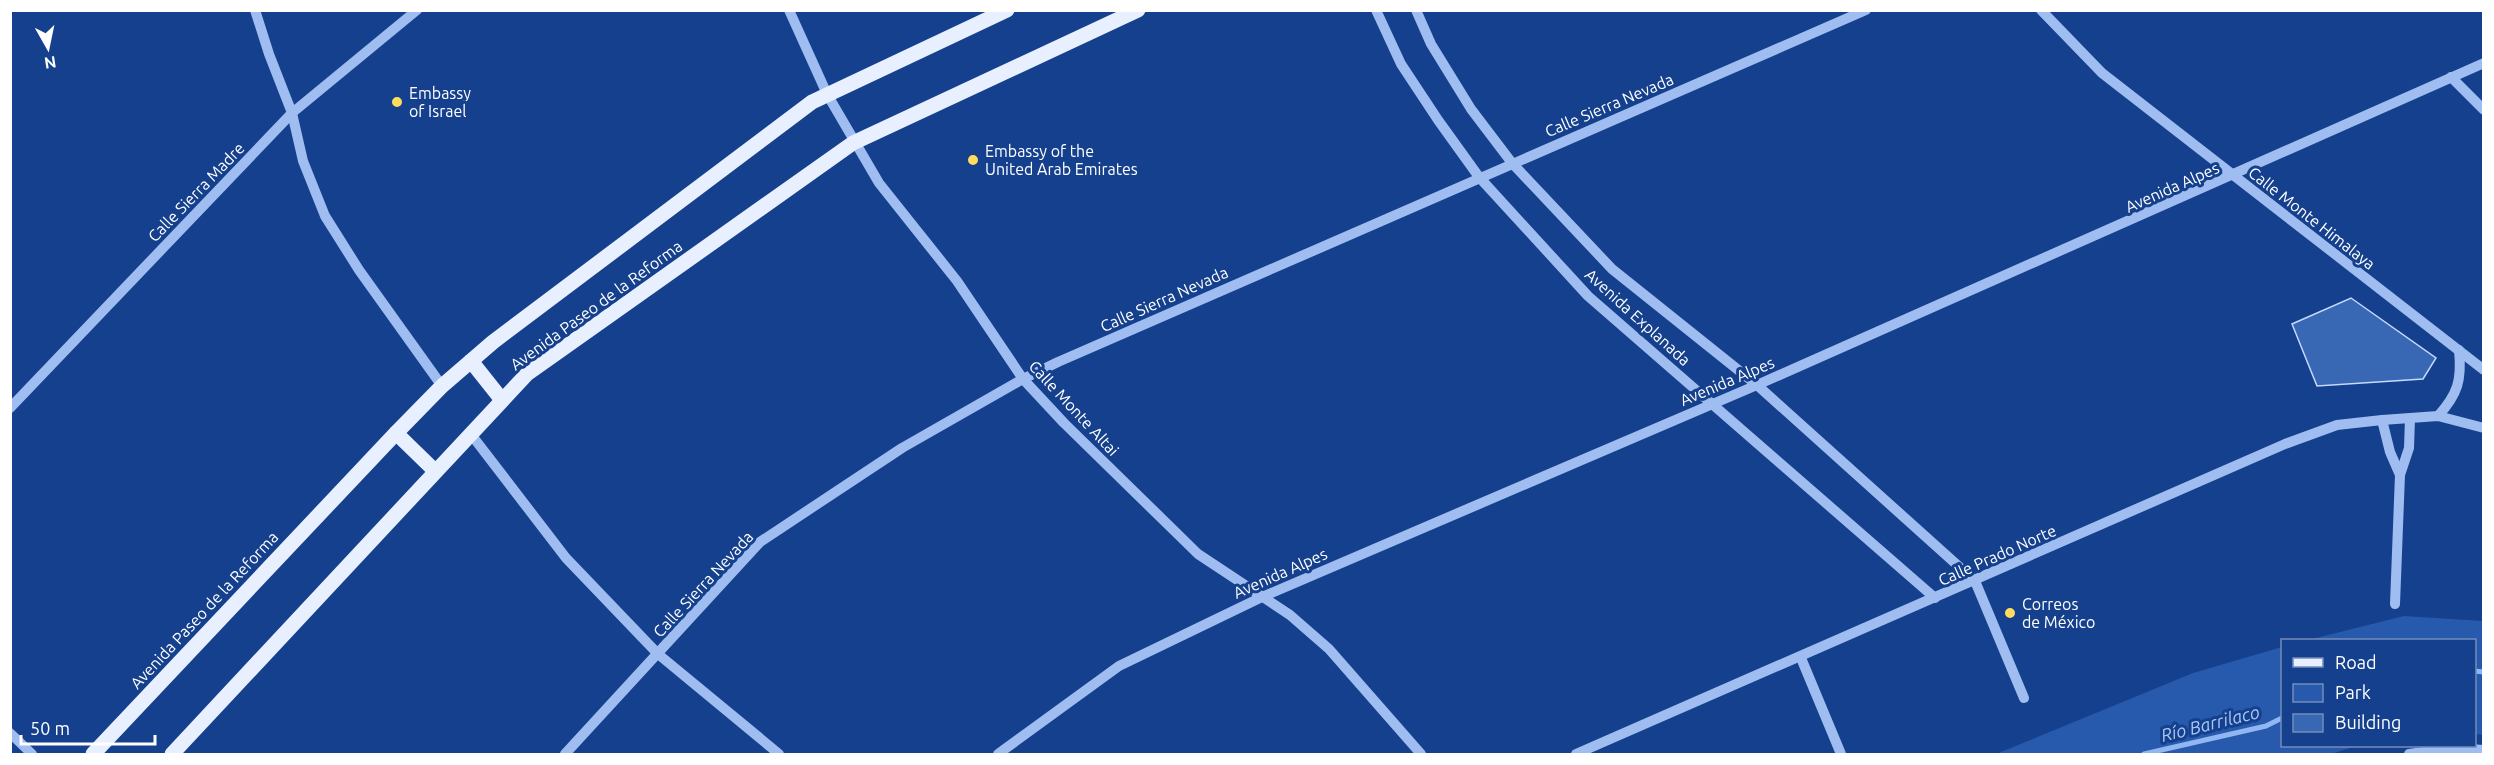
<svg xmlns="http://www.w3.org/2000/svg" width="2494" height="765" font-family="Ubuntu,sans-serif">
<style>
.green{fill:#2759ac}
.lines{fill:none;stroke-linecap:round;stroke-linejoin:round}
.stream{stroke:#91b7f3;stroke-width:5}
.building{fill:#3867b4;stroke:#c5dafc;stroke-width:1.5}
.minor{stroke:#9fbdf0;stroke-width:10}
.major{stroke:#e8efff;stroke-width:15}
.poi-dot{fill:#ffdc5e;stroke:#15408d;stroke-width:2}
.labels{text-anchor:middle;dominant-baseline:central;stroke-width:6;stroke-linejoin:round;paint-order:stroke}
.poi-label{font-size:16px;fill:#fff;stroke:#15408d;text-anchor:start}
.street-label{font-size:16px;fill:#fff;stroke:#15408d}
.water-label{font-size:18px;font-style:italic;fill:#aac8f7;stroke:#15408d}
</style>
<rect width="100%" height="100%" fill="#15408d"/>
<g class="green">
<path d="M2404 616 2483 621V735L2475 734 2474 640H2308Z"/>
<path d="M2282 647V746H2356L2331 754H1996L2193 673Z"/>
</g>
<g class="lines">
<g class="stream">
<path d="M2474 671 2484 672"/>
<path d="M2144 754 2266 726 2282 718"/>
</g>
</g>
<path class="building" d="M2351 298 2436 358 2423 379 2317 386 2292 324Z"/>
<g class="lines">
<g class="minor">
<path d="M255 10 269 54 292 113 303 161 325 216 359 270 442 386"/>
<path d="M789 10 827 94 879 183 957 281 1023 379 1064 423 1198 554 1290 615 1329 649 1421 754"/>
<path d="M1376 10 1401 64 1438 120 1479 177 1588 296 1935 598"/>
<path d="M1416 10 1431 44 1471 109 1512 163 1612 269 1757 385 1975 581 2024 698"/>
<path d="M2041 10 2102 73 2484 370"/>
<path d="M2451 77 2484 110"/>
<path d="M10 408 292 113 417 10"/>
<path d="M2438 416C2458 394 2462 380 2459 350"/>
<path d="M2382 420 2390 452 2400 475"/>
<path d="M470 433 566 558 658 654 779 754"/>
<path d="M2395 604 2400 475 2409 448 2410 418"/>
<path d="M1801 658 1841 754"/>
<path d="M10 733 32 754"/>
<path d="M565 754 760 542 902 448 1023 379 1058 362 1866 10"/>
<path d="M998 754 1119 666 1262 597 1757 385 2484 63"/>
<path d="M1576 754 2285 444 2337 425 2382 420 2438 416 2484 428"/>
<path d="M2409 754 2453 748 2484 750"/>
</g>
<g class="major">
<path d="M471 361 502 400"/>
<path d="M396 433 435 471"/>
<path d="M93 754 396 433 442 386 493 342 812 102 1007 10"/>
<path d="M172 754 527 374 853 143 1138 10"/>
</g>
</g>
<g class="poi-dot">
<circle cx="397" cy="102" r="6"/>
<circle cx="973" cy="160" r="6"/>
<circle cx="2010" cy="613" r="6"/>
</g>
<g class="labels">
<g class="poi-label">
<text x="409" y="93">Embassy<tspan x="409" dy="18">of Israel</tspan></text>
<text x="985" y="151">Embassy of the<tspan x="985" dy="18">United Arab Emirates</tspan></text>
<text x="2022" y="604">Correos<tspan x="2022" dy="18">de México</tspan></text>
</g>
<g class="street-label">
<text transform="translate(1609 105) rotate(-23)">Calle Sierra Nevada</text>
<text transform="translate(2172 187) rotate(-24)">Avenida Alpes</text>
<text transform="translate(196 192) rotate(-46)">Calle Sierra Madre</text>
<text transform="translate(2312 218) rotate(38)">Calle Monte Himalaya</text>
<text transform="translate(1164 299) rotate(-24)">Calle Sierra Nevada</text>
<text transform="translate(596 305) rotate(-36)">Avenida Paseo de la Reforma</text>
<text transform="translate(1638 317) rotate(42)">Avenida Explanada</text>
<text transform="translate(1727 381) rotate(-23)">Avenida Alpes</text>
<text transform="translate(1074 408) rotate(47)">Calle Monte Altai</text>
<text transform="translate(1997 555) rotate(-24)">Calle Prado Norte</text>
<text transform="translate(1280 573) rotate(-24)">Avenida Alpes</text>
<text transform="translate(703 584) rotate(-47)">Calle Sierra Nevada</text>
<text transform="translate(204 610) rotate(-47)">Avenida Paseo de la Reforma</text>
</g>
<g class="water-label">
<text transform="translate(2210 723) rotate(-14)">Río Barrilaco</text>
</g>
</g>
<rect width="2494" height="765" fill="none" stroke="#ffffff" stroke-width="24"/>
<rect x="2281" y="639" width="195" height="108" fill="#15408d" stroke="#738cbb" stroke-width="1.5"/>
<rect x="2293" y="658" width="30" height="9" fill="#e8efff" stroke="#738cbb" stroke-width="1.5"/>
<text x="2335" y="669" font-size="18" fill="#ffffff">Road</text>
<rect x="2293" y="684" width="30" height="18" fill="#2759ac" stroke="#738cbb" stroke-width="1.5"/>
<text x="2335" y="699" font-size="18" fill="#ffffff">Park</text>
<rect x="2293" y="714" width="30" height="18" fill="#3867b4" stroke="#738cbb" stroke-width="1.5"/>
<text x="2335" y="729" font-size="18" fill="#ffffff">Building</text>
<g transform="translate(48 48) rotate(171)" stroke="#15408d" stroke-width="4.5" paint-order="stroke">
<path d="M0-4.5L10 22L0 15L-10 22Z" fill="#ffffff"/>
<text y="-9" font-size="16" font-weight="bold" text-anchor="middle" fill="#ffffff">N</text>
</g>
<path d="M21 735v9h134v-9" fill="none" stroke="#ffffff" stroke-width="3"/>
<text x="30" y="735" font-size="18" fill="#ffffff" stroke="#15408d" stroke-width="4.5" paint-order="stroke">50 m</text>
</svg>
